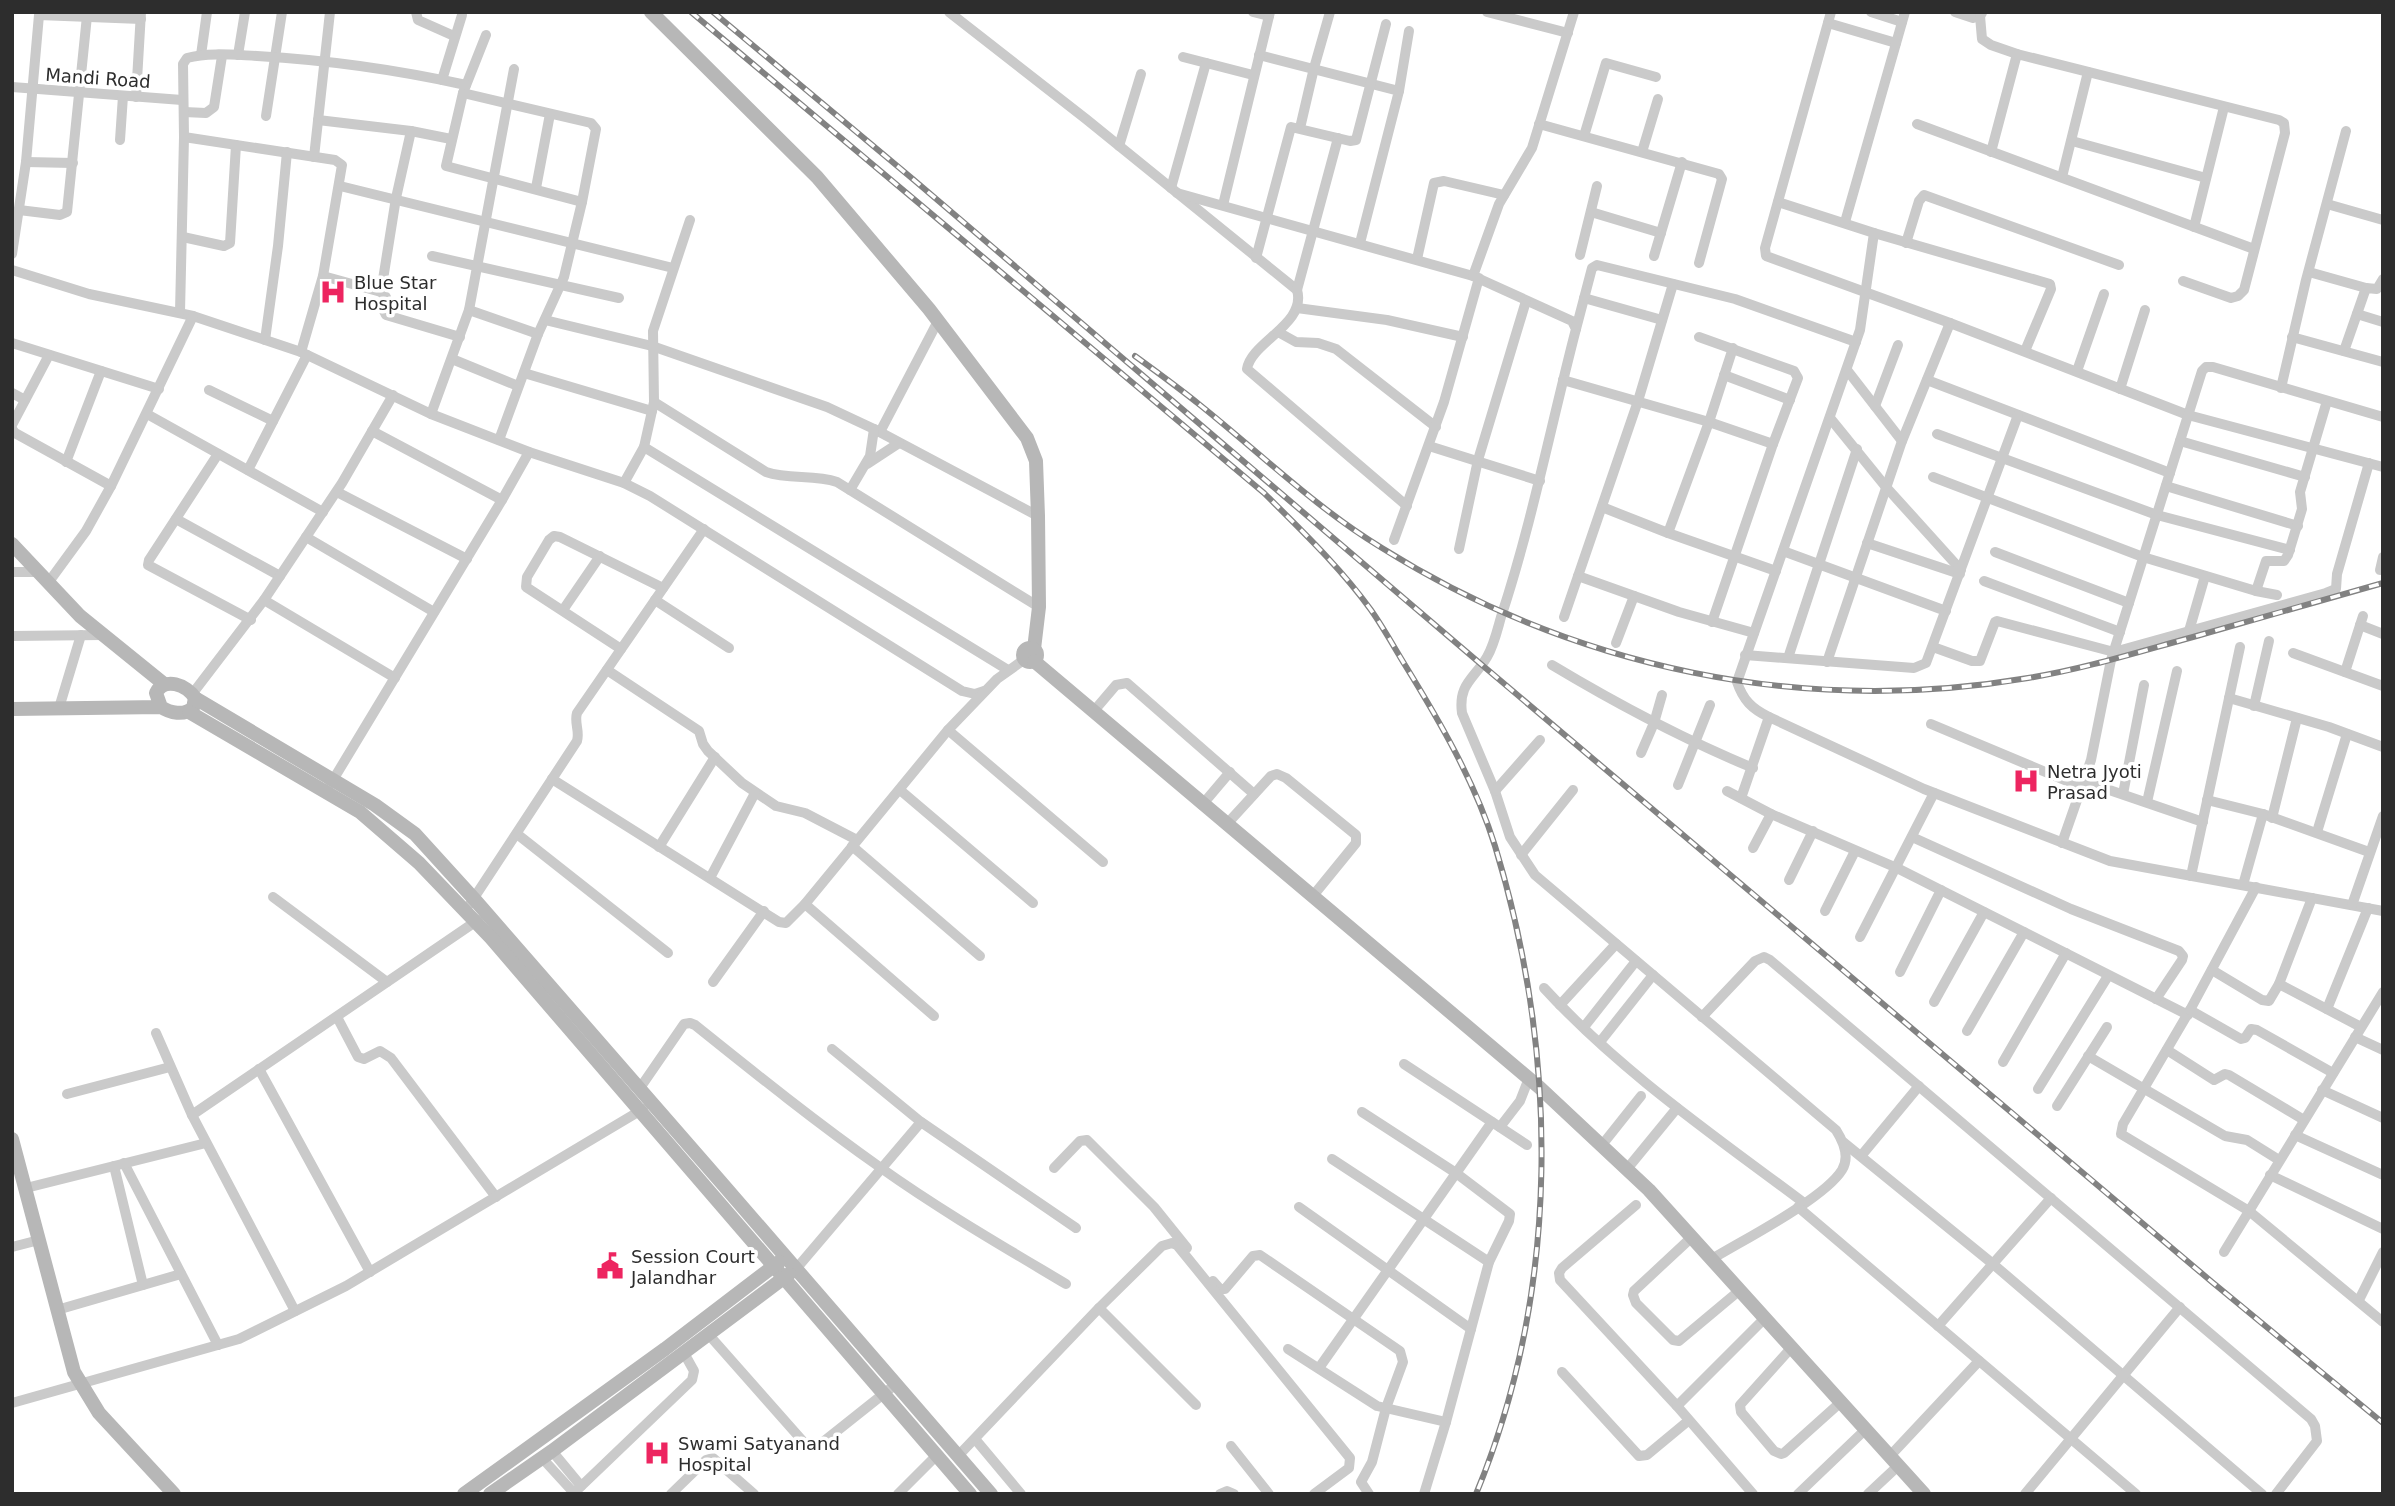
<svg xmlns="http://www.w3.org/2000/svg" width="2395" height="1506" font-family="'DejaVu Sans',sans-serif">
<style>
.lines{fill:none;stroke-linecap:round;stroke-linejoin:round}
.street{stroke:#cacaca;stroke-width:10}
.secondary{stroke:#b7b7b7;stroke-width:14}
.rail-casing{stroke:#828282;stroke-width:6}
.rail{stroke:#fff;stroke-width:3.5;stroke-dasharray:10;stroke-linecap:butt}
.labels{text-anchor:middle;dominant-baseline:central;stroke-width:7;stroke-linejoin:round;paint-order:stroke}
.street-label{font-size:18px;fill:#2d2d2d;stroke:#fff}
.poi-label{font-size:18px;fill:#2d2d2d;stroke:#fff;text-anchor:start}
</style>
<rect width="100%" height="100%" fill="#fff"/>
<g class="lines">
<g class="street">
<path d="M416 12 418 20 454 36"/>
<path d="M949 12 1086 119 1297 290C1307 324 1251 342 1247 369L1407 506"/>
<path d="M1253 12 1269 16"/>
<path d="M1487 12 1568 33"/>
<path d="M1831 12 1765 248 1766 256 1950 323 2188 415 2383 467"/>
<path d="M1871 12 1902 22"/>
<path d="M1955 12 1973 18 1980 16 1982 13"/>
<path d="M1980 16 1982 39 1991 45 2017 54"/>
<path d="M1828 23 1896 43"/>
<path d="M486 35 463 93 446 166 582 202"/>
<path d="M201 55 207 12"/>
<path d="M238 55 245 12"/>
<path d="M1259 55 1399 91 1360 243"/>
<path d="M1183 57 1253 75"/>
<path d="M442 80 462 15"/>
<path d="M12 87 182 100"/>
<path d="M1399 91 1409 31"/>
<path d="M463 93 591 123 596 129 582 202 564 277 538 334 499 440"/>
<path d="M136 97 141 12"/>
<path d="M184 112 206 113 214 107 222 56"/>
<path d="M266 116 282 12"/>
<path d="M318 120 411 131 451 139"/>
<path d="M1539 124 1719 174 1722 179 1699 263"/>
<path d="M1917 124 2254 249"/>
<path d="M1300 128 1314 68 1330 12"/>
<path d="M1584 136 1606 63 1656 77"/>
<path d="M184 137 335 160 342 165 323 276 301 352"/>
<path d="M120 140 123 96"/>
<path d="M2072 141 2206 178"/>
<path d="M1119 146 1141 74"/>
<path d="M1642 152 1658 99"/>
<path d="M1991 152 2017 54 2279 120 2284 123 2285 133 2244 290 2238 296 2231 298 2183 281"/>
<path d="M314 157 330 12"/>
<path d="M26 162 73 163"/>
<path d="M2062 177 2088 72"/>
<path d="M340 186 673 268"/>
<path d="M536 188 550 114"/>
<path d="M1171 188 1206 63"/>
<path d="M1177 193 1473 276 1572 321 1576 329C1551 425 1532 523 1501 617 1497 631 1494 645 1487 657 1474 679 1458 684 1462 713L1495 791 1510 837 1535 875 1836 1130C1843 1141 1850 1157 1842 1170 1824 1199 1743 1240 1712 1259"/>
<path d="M1778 202 1874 233 1860 330 1737 682C1743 700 1752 709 1769 717L1924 789 2110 861 2383 911"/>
<path d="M2327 204 2383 220"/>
<path d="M1223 205 1270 12"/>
<path d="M19 210 60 215 67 212 87 16"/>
<path d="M1591 212 1661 233"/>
<path d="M1845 222 1905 12"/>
<path d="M2194 227 2224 107"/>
<path d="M1874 233 2050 284 2051 289 2025 351"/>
<path d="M183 237 224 246 230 243 236 145"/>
<path d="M1906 243 1919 201 1924 195 2119 265"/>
<path d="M12 254 26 162 39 15 141 19"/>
<path d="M1580 255 1597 186"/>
<path d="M432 256 619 298"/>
<path d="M1654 256 1682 162"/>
<path d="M1256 258 1291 127 1350 141 1356 140 1386 24"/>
<path d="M1417 259 1434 183 1444 181 1504 195"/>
<path d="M12 270 89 294 193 316 301 352 431 414 529 452 624 483 650 496 962 691 975 694 984 691"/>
<path d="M2309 272 2366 288"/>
<path d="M323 276 381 292 386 297 384 311 386 315 460 337"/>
<path d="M1473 276 1499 204 1532 148 1574 12"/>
<path d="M1297 290 1338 138"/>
<path d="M381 292 396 198 411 131"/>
<path d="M1584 298 1662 320"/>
<path d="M1297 308 1387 320 1463 337"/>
<path d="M469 310 538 334"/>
<path d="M180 312 184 137 183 64 187 58C209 52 235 55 257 56 327 60 398 70 466 85"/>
<path d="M2357 314 2383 322"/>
<path d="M545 320 652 346 827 407 874 429 1038 516"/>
<path d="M1576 329 1592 268 1597 265 1735 299 1856 342"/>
<path d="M1278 332 1296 342 1318 343 1336 349 1436 427"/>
<path d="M1699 337 1794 371 1798 378 1773 444 1712 622"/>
<path d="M2292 337 2383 362"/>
<path d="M265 340 278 246 287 152"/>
<path d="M12 343 159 389"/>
<path d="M2344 351 2366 288 2377 289 2383 279"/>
<path d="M452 359 518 386"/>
<path d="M1847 370 1902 441"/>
<path d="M2077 371 2104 294"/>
<path d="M524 373 652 411"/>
<path d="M1724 375 1790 400"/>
<path d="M1563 380 1709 422 1773 444"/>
<path d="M1927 380 2170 473"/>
<path d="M2281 388 2306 280 2346 131"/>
<path d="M2120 389 2145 310"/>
<path d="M209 390 273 421"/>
<path d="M12 393 25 400"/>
<path d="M654 402 766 472C789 480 814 474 837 482L1039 607"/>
<path d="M1875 406 1898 345"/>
<path d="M147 414 323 512"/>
<path d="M431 414 469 310 514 69"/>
<path d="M1830 418 1886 487 1961 570"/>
<path d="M12 425 49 355"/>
<path d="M12 429 15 433 111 486"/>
<path d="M372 431 502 500"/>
<path d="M880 432 938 321"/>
<path d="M1937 434 2157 515 2290 550"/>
<path d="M2180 441 2305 477"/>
<path d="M1429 446 1540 481"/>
<path d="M644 447 654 402 653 331 690 220"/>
<path d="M218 454 149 560 148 565 251 620"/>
<path d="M66 462 101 371"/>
<path d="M867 464 899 443"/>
<path d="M248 470 307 355"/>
<path d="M1933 477 2143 557 2256 591 2277 595"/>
<path d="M624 483 644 447 1008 670"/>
<path d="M2166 486 2298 526"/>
<path d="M850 490 870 456 874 429"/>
<path d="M337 492 467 559"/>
<path d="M1602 507 1668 533 1776 571"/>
<path d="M176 519 280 576"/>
<path d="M1668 533 1709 422 1733 348"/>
<path d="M306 537 434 612"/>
<path d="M1394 540 1444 402 1479 278"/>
<path d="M1867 543 1960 574"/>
<path d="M1459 549 1478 460 1526 301"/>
<path d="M1783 551 1946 611"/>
<path d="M1995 552 2129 603"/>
<path d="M2380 570 2383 557"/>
<path d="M12 572H37"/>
<path d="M1578 576 1679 612 1754 633"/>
<path d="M1984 581 2120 632"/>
<path d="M48 583 86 531 111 486 193 316"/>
<path d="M2256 591 2266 561H2284L2288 555 2302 509 2300 492 2327 401"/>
<path d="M264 600 395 678"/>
<path d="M655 600 729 648"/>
<path d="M563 610 600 556"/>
<path d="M1564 617 1638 401 1673 284"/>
<path d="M2360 625 2383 634"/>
<path d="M2189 631 2205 576"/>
<path d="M12 636 103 635"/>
<path d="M1616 643 1634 596"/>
<path d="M1933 647 1972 661H1980L1995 622 1997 621 2114 652 2326 593 2336 589 2337 574 2369 463"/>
<path d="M621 649 526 587 527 577 549 540 554 536 560 537 663 588"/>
<path d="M2293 653 2383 686"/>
<path d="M1745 655 1914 668 1926 663 2018 415"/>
<path d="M1788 658 1857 449"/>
<path d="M1827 662 1902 441 1950 323"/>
<path d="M1552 665C1617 704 1683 739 1753 768"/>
<path d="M607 670 699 731 703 744 708 751 742 783 776 806 805 813 857 840"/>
<path d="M2345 672 2363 616"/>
<path d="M193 693 264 600 342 483 393 395"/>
<path d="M2229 698 2329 727 2383 747"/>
<path d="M2254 706 2269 641"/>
<path d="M59 708 81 635"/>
<path d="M1093 712 1116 685 1127 683 1254 794"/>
<path d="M1931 724 2081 787"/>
<path d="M948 730 1103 862"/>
<path d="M1641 753 1654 723 1662 695"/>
<path d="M552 779 779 922 786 923 805 904 948 730 997 679 1025 659"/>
<path d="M2083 781 2203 822"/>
<path d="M330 785 502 500 529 452"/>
<path d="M1678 785 1710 705"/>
<path d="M900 790 1033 903"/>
<path d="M1495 791 1540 740"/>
<path d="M1727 791 1771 814 1897 868 2188 1015"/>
<path d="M2123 794 2144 685"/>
<path d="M1741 798 1769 717"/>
<path d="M2207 800 2263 814 2369 852"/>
<path d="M2147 802 2177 671"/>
<path d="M1202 805 1230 772"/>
<path d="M2272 818 2297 718"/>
<path d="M1226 825 1271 776 1277 774 1286 778 1356 835V843L1312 897"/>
<path d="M2317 832 2347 734"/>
<path d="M517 834 668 953"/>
<path d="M1912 837 2071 909 2179 951 2183 956 2182 960 2156 999"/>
<path d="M2062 843 2091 760 2111 660 2202 371 2206 367H2213L2383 417"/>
<path d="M852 846 980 956"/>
<path d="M659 847 715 757"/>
<path d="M1753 848 1771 814"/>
<path d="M1521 855 1573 790"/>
<path d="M2191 876 2240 647"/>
<path d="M710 878 755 793"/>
<path d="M1789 880 1813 831"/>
<path d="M2243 885 2263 814"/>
<path d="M2256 887 2190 1010 2123 1124 2121 1134 2249 1211 2383 1322"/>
<path d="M273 897 387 982"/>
<path d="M470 904 577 741C580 731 574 723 577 713L704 529"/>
<path d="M805 904 934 1016"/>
<path d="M2352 905 2383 816"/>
<path d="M1825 911 1855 851"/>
<path d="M1860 937 1934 793"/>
<path d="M2212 970 2262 1000 2269 1001 2279 984 2312 898"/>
<path d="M1900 972 1941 890"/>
<path d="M713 982 764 911"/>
<path d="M2279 984 2361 1027"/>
<path d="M1544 988C1620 1071 1715 1136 1804 1203"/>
<path d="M1934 1002 1984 912"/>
<path d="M1560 1005 1616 944"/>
<path d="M2327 1009 2368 908"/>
<path d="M2190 1010 2241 1039 2245 1038 2251 1029 2257 1030 2333 1073"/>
<path d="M337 1017 358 1057 364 1059 380 1051 391 1058 496 1197"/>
<path d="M1702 1017 1755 961 1764 957 1770 960 2311 1419 2315 1426 2317 1441 2276 1494"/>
<path d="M1584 1027 1636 961"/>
<path d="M1967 1031 2024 932"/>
<path d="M156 1033 192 1115 295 1311"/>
<path d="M2355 1037 2383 1050"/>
<path d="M1600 1042 1653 975"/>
<path d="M832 1049 921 1122 1076 1228"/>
<path d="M2167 1050 2214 1080 2225 1074 2229 1075 2304 1120"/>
<path d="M2088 1056 2225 1136 2247 1140 2279 1160"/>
<path d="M2003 1062 2066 953"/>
<path d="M1404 1064 1527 1145"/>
<path d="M259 1069 370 1272"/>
<path d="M640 1088 684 1024 690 1023 695 1025C756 1074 817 1123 881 1168 940 1210 1004 1247 1066 1284"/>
<path d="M2038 1089 2108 976"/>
<path d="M2322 1090 2383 1118"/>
<path d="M67 1094 170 1067"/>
<path d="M2057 1106 2107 1027"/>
<path d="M1362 1112 1456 1173 1510 1214 1509 1221 1489 1262 1446 1422 1424 1494"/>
<path d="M192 1115 478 920"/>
<path d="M1500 1127 1520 1101 1529 1078"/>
<path d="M2295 1135 2383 1175"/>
<path d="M1843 1142 1993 1264 2262 1494"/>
<path d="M1602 1145 1641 1096"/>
<path d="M1861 1156 1919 1086"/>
<path d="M1332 1159 1489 1262"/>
<path d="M124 1163 218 1345"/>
<path d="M114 1166 143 1285"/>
<path d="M1054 1168 1080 1141 1087 1140 1154 1207 1187 1248"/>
<path d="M1627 1169 1677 1108"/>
<path d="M2270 1175 2383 1229"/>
<path d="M26 1188 206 1143"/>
<path d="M1636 1205 1562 1268 1559 1273 1560 1280 1677 1406 1753 1494"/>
<path d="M1299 1207 1471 1329"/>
<path d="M1798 1207 2136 1494"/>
<path d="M1692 1237 1634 1291 1633 1295 1636 1303 1673 1340 1679 1341 1740 1290"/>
<path d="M12 1247 39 1240"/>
<path d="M2224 1252 2383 992"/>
<path d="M796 1269 921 1122"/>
<path d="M1213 1281 1220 1289H1225L1253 1256 1260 1255 1400 1351 1403 1362 1386 1408 1372 1462 1361 1482 1369 1494"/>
<path d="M2359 1300 2383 1252"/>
<path d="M1099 1308 1196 1405"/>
<path d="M57 1310 181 1274"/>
<path d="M1938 1326 2051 1198"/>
<path d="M709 1335 808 1447 815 1448 818 1446 896 1384"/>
<path d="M1792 1347 1740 1405 1741 1412 1774 1451 1781 1454 1784 1453 1842 1401"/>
<path d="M1288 1349 1377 1406 1446 1422"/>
<path d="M1319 1368 1492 1122"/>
<path d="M1562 1372 1639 1456 1647 1455 1688 1421"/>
<path d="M12 1403 239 1339 346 1286 643 1109"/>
<path d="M1677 1406 1764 1319"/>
<path d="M975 1439 1021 1494"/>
<path d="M1231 1446 1269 1494"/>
<path d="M552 1451 581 1486"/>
<path d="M958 1456 1099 1308 1162 1246 1172 1243 1177 1245 1350 1458 1349 1468 1314 1494"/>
<path d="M1890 1456 1979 1361"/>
<path d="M542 1458 574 1493"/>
<path d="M573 1494 692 1380 694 1371 684 1353"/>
<path d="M671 1494 706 1460 713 1458 754 1494"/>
<path d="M898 1494 937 1455"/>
<path d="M1220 1494 1227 1491 1234 1494"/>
<path d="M1798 1494 1866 1429"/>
<path d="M1868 1494 1899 1465"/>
<path d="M2025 1494 2180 1307"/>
</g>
<g class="secondary">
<path d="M651 12 817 177 929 309 1027 438 1036 461 1038 516 1039 607 1034 649"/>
<path d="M12 544 80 616 164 684"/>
<circle cx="1030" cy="655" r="7"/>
<path d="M1034 661 1539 1087 1649 1190 1924 1494"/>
<path d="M195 698 375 805 415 834 475 900 720 1181 991 1494"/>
<path d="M12 709 161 707C170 713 184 716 193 708L195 698C187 685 164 676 156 693L161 707"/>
<path d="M189 712 360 812 419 863 491 938 970 1494"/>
<path d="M12 1139 74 1372 99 1413 174 1494"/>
<path d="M464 1494 665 1349 779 1262"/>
<path d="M490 1494 552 1451 789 1274"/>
</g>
<g class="rail-casing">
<g id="rail">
<path d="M691 12 1264 493C1301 530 1340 567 1371 610 1383 627 1394 647 1405 665 1440 722 1475 782 1495 846 1559 1056 1561 1289 1476 1494"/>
<path d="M713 12 914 180 1482 665 2212 1282 2383 1423"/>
<path d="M1135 356C1157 372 1179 388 1200 405 1260 453 1316 508 1382 548 1575 669 1803 716 2028 678 2084 669 2138 652 2193 637 2256 619 2319 601 2383 583"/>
</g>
</g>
<use href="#rail" class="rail"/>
</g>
<defs>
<g id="hospital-bare" transform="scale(2.1)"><path d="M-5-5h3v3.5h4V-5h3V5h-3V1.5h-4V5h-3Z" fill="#ed2560" stroke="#fff" stroke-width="2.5" paint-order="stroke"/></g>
<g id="civic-bare" transform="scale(2.1)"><path d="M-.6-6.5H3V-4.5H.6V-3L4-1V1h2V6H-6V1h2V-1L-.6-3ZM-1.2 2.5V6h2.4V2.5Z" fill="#ed2560" stroke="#fff" stroke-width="2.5" paint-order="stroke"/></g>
</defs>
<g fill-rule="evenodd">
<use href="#hospital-bare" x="333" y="292"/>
<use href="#hospital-bare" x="2026" y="781"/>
<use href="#civic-bare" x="610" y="1266"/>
<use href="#hospital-bare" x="657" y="1453"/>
</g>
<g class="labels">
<g class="street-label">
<text transform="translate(98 78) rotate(4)">Mandi Road</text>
</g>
<g class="poi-label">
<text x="354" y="282">Blue Star<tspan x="354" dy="21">Hospital</tspan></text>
<text x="2047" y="771">Netra Jyoti<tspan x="2047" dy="21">Prasad</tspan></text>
<text x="631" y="1256">Session Court<tspan x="631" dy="21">Jalandhar</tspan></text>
<text x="678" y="1443">Swami Satyanand<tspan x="678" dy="21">Hospital</tspan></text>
</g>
</g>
<rect width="2395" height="1506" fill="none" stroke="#2d2d2d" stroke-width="28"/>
</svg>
